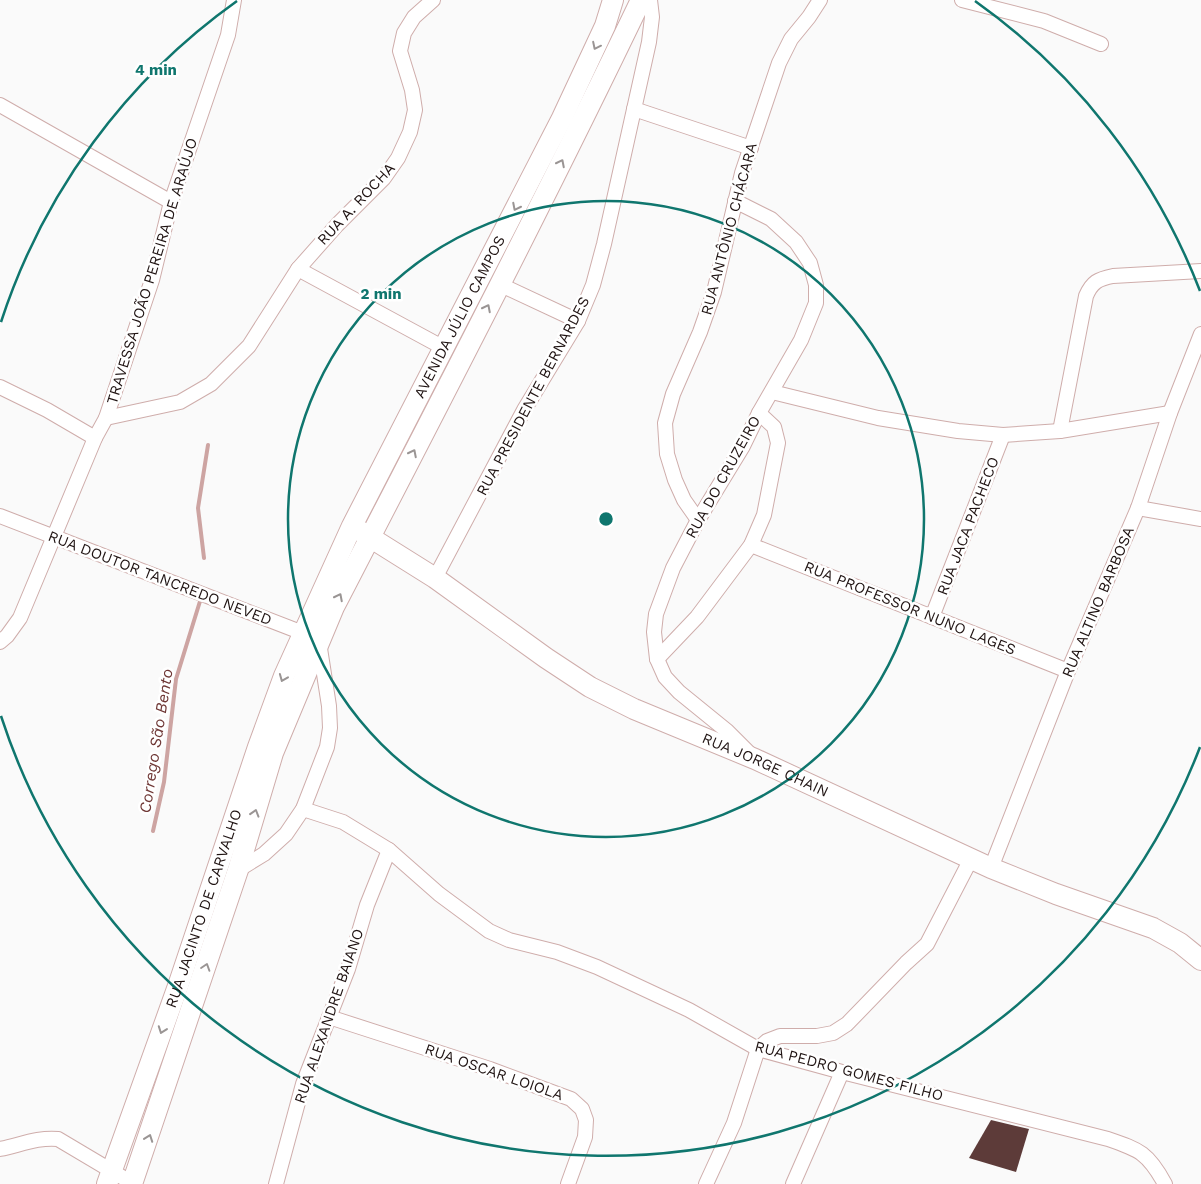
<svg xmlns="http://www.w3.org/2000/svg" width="1201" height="1184" font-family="'Work Sans',sans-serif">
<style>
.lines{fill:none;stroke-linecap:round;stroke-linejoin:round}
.stream{stroke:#cda4a2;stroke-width:4}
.building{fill:#5d3b39}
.street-casing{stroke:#cfadab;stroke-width:16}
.secondary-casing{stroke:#cfadab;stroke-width:22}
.street{stroke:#fff;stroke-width:14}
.secondary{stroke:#fff;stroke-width:20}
.oneway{stroke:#9a9594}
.ring{fill:none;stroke:#0f766e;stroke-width:2.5}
.labels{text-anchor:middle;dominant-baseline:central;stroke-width:5;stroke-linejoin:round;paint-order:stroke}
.street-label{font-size:15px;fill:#1f1312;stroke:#fff}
.water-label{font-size:16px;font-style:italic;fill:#6f3836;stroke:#fff}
.centre{fill:#0f766e;stroke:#fff;stroke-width:2.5}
.ring-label{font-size:15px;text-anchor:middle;font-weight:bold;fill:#0f766e;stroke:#fff;stroke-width:5;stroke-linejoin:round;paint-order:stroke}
</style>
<rect width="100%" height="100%" fill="#fafafa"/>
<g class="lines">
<g class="stream">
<path d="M204 558 198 508 208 445"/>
<path d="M153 831 164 782 176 679 201 598"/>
</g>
</g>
<path class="building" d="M991 1120 1029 1129 1016 1172 969 1158Z"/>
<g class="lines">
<g class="street-casing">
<g id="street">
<path d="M962 0 1044 21 1101 44"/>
<path d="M0 105 171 202"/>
<path d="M634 109 751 148"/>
<path d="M735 201 771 219 796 242 810 263 816 285V303L801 340 759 413 743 446 698 520 673 568 656 614 654 632 657 659 665 677 679 692 727 731 749 753"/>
<path d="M298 269 444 348"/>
<path d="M499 284 578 321"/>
<path d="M0 387 47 410 95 438"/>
<path d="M772 392 878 418 958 431 1003 435 1060 431 1170 413"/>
<path d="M106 418 180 402 211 384 249 346 298 269 337 225 384 178 398 158 410 132 415 110 412 90 400 51 404 33 414 17 433 0"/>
<path d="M1060 431 1086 296C1092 282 1098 279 1113 276L1201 271"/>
<path d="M1138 508 1201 519"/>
<path d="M0 516 303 633 319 642 329 706 330 728 327 747 303 809 286 834 264 854 238 870"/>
<path d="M698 520 684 500 675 480 667 454 665 423 673 394 700 332 714 292 742 173 779 63 791 39 809 17 820 0"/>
<path d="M751 545 1068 671"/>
<path d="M435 578 524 410 578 321 593 285 604 244 649 42 652 17 650 0"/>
<path d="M932 617 1003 435"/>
<path d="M0 642 7 636 20 618 95 438 106 418 152 280 171 202 228 35 234 0"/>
<path d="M657 659 697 617 751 545 764 515 778 443 774 427 759 413"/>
<path d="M303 809 343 822 389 850 439 894 489 931 509 940 557 952 597 967 689 1010 758 1049 842 1072 1108 1139C1140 1150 1148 1153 1165 1184"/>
<path d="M991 868 1068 671 1138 508 1170 413 1201 334"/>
<path d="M329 1017 490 1069 571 1099 582 1109 586 1120 585 1137 568 1184"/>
<path d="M0 1149C20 1145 38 1137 58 1139L132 1183"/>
<path d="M276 1184 303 1084 348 969 367 905 389 850"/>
<path d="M706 1184 734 1123 758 1049 767 1041 780 1036H817L833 1033 847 1024 906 963 927 944 971 859"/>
<path d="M793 1184 842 1072"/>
</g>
</g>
<g class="secondary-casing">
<g id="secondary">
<path id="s1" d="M360 531 435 578 546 658 590 687 634 709 755 759 991 868 1056 894 1153 928 1180 943 1201 960"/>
<path id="s2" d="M107 1184 178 986 258 747 284 676 352 526 562 118 605 26 613 0"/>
<path d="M132 1184 238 870 273 753 334 607C438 406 543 204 641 0"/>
</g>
</g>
<use href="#street" class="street"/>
<use href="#secondary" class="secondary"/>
</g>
<defs><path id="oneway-chevron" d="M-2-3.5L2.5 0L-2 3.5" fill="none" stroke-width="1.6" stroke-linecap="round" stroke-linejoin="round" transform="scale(1.25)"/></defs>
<g class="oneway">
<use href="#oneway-chevron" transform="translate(596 46) rotate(116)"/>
<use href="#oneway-chevron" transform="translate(561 163) rotate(-63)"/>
<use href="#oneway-chevron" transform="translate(516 207) rotate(117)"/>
<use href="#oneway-chevron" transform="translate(487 308) rotate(-63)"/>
<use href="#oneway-chevron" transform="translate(413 453) rotate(-63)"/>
<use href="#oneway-chevron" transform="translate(339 597) rotate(-63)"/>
<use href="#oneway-chevron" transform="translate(283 678) rotate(112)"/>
<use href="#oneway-chevron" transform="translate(255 813) rotate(-73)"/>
<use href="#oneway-chevron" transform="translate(206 967) rotate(-72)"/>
<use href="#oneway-chevron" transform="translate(162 1030) rotate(110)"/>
<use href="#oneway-chevron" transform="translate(149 1138) rotate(-70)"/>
</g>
<g class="ring">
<circle cx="606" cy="519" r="318"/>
<path d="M1200 747A636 636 0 0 1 1 716M1 322A636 636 0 0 1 237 1M975 1A636 636 0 0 1 1200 291"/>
</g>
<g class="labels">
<g class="street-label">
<text transform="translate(356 204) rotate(-47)">RUA A. ROCHA</text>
<text transform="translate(729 229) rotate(-75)">RUA ANTÔNIO CHÁCARA</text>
<text transform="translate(152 271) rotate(-73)">TRAVESSA JOÃO PEREIRA DE ARAÚJO</text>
<text stroke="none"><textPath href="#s2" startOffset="938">AVENIDA JÚLIO CAMPOS</textPath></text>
<text transform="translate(533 396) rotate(-62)">RUA PRESIDENTE BERNARDES</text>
<text transform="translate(723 477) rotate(-61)">RUA DO CRUZEIRO</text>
<text transform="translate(968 526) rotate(-69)">RUA JACA PACHECO</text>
<text transform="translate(160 578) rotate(21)">RUA DOUTOR TANCREDO NEVED</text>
<text transform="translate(1098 602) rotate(-67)">RUA ALTINO BARBOSA</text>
<text transform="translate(910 608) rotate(22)">RUA PROFESSOR NUNO LAGES</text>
<text stroke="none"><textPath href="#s1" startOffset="470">RUA JORGE CHAIN</textPath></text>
<text stroke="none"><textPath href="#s2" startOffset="292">RUA JACINTO DE CARVALHO</textPath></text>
<text transform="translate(329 1016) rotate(-71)">RUA ALEXANDRE BAIANO</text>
<text transform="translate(849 1071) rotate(15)">RUA PEDRO GOMES FILHO</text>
<text transform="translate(494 1072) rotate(19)">RUA OSCAR LOIOLA</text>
</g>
<g class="water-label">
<text transform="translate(156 741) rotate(-81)">Corrego São Bento</text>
</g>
</g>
<circle cx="606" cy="519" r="8" class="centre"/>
<g class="ring-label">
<text x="156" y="75">4 min</text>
<text x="381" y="299">2 min</text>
</g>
</svg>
